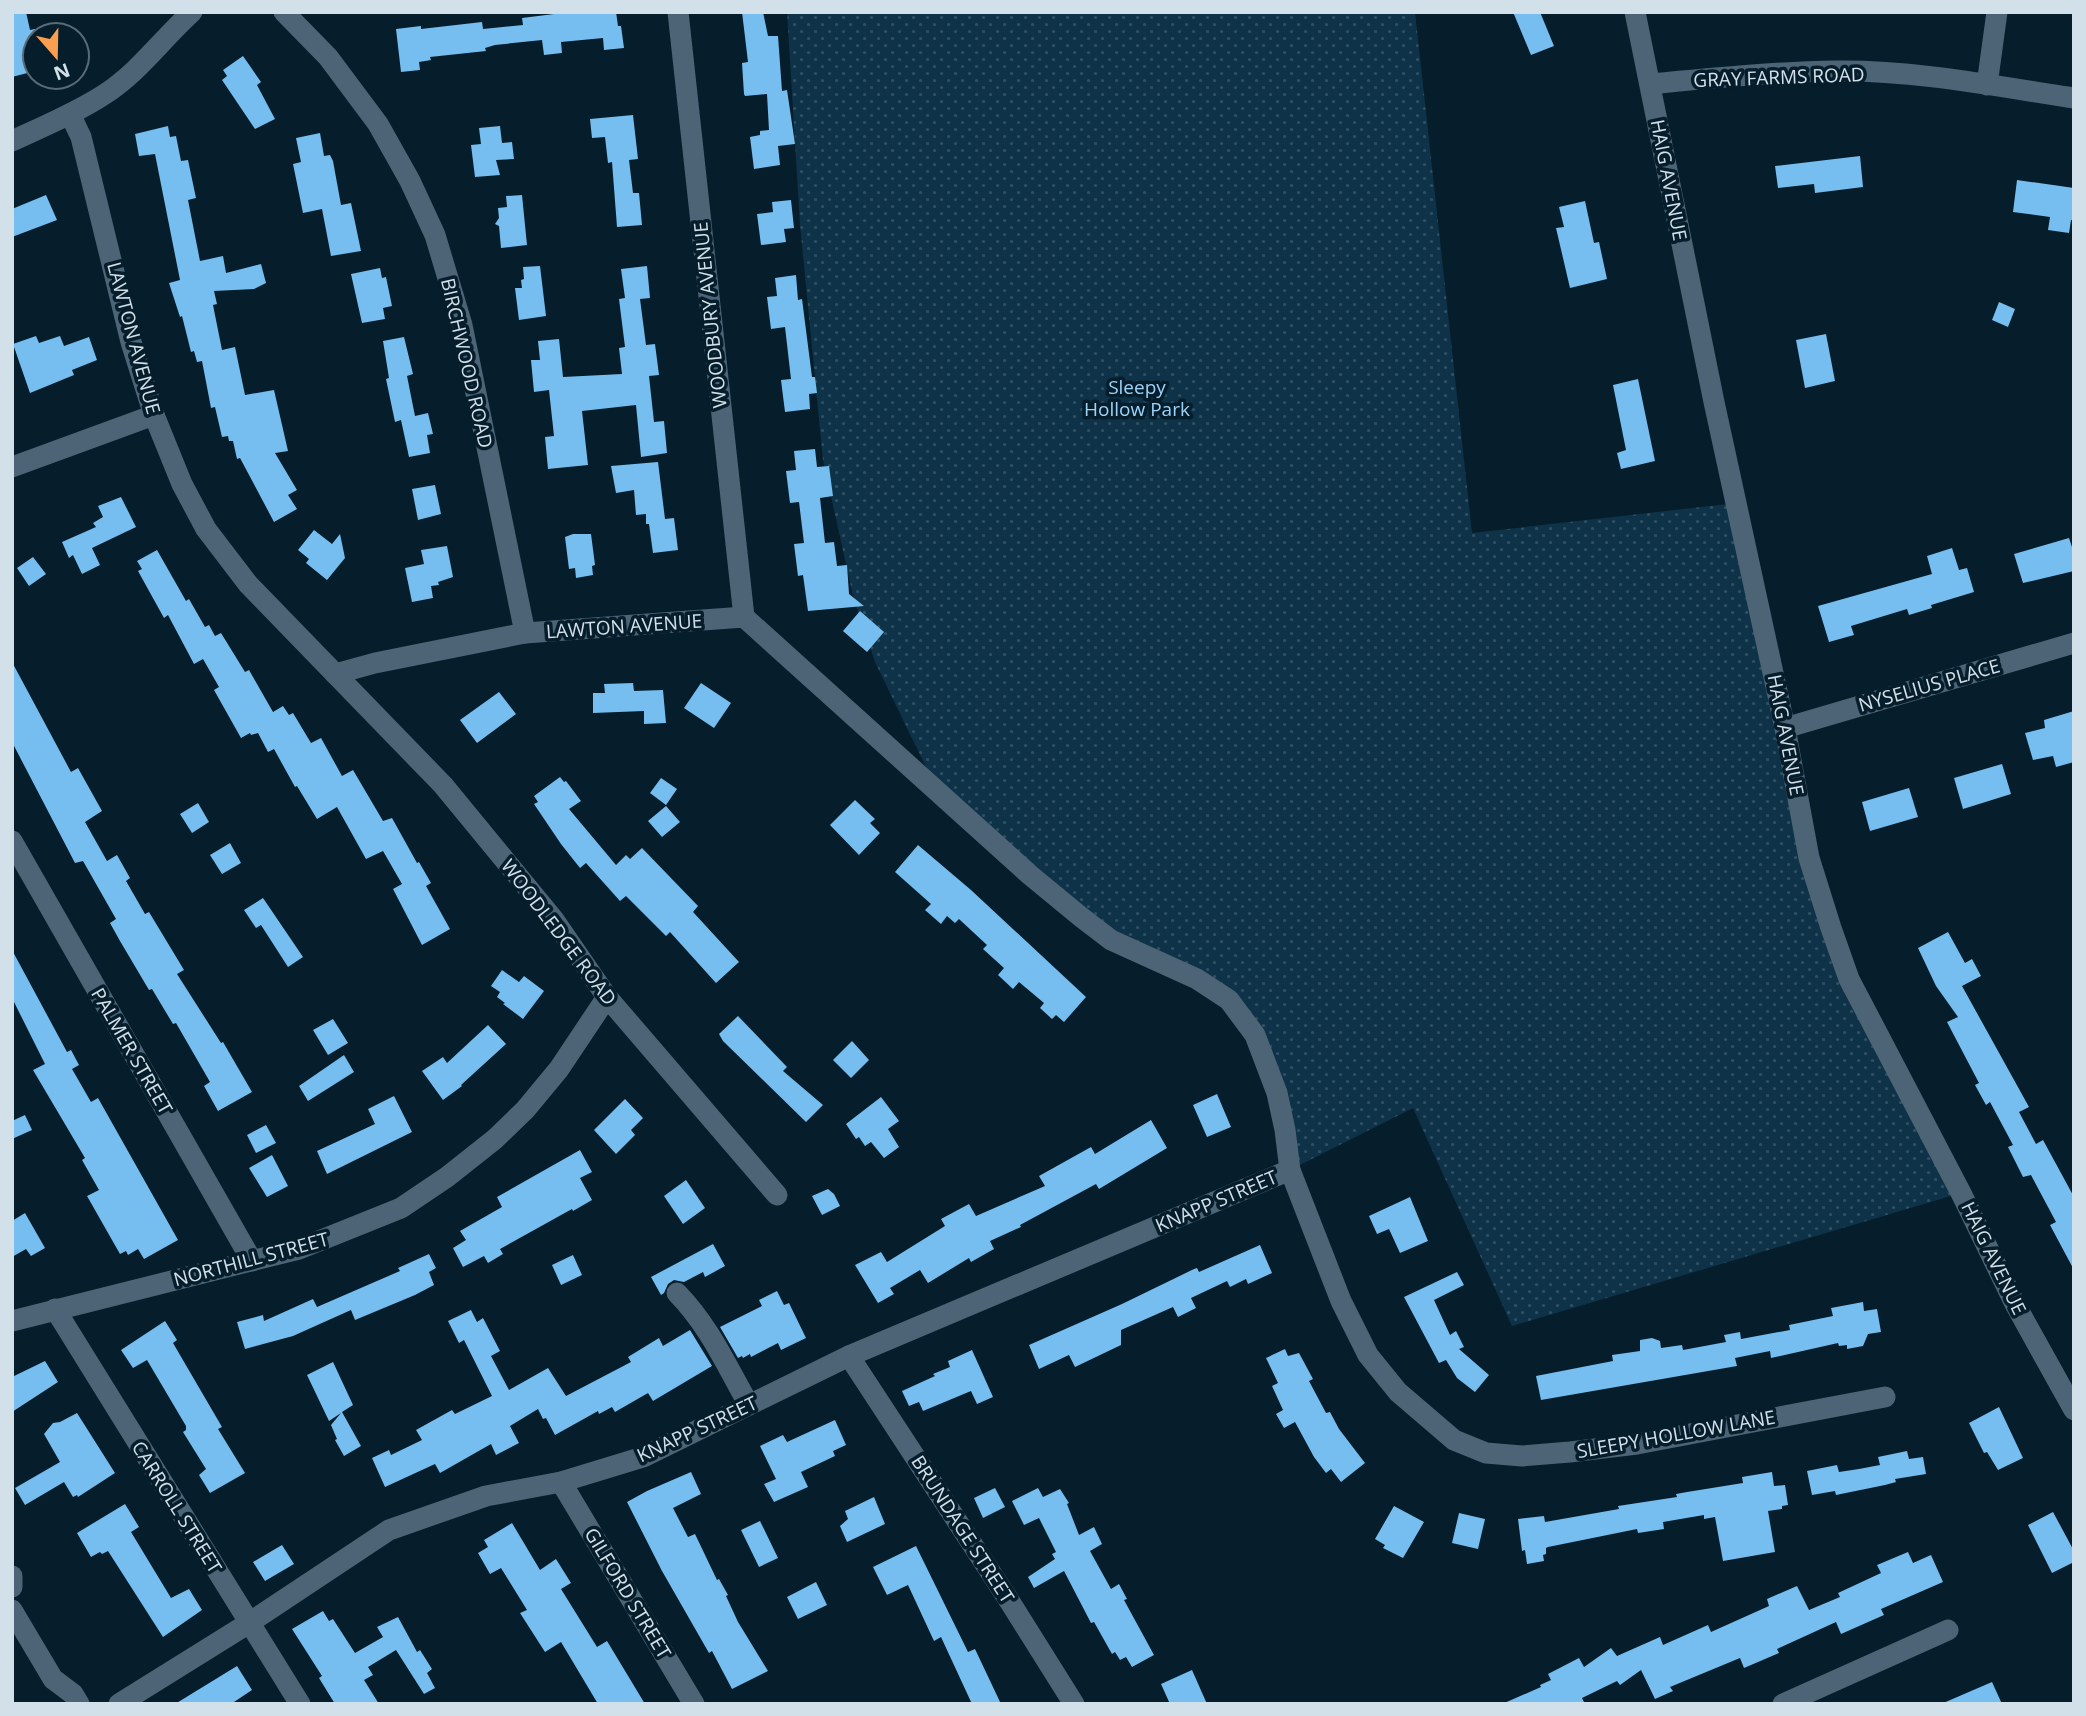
<svg xmlns="http://www.w3.org/2000/svg" width="2086" height="1716" font-family="'Open Sans',sans-serif">
<style>
.park{fill:url(#park-dots)}
.building{fill:#75beef}
.lines{fill:none;stroke-linecap:round;stroke-linejoin:round}
.minor{stroke:#4c6475;stroke-width:21}
.labels{text-anchor:middle;dominant-baseline:central;stroke-width:7;stroke-linejoin:round;paint-order:stroke}
.street-label{font-size:19px;fill:#d2e0ea;stroke:#061d2b}
.park-label{font-size:19px;fill:#9cd3fa;stroke:#061d2b}
</style>
<defs>
<pattern id="park-dots" width="8" height="8" patternUnits="userSpaceOnUse" patternTransform="scale(1.75)"><rect width="8" height="8" fill="#0e3248"/><path d="M2 2h.1M6 6h.1" fill="none" stroke="#304f63" stroke-width="1.8" stroke-linecap="round"/></pattern>
</defs>
<rect width="100%" height="100%" fill="#061d2b"/>
<path class="park" d="M787 12H1415L1472 533 1737 503 1831 928 1961 1193 1512 1326 1413 1108 1290 1170 1285 1130 1229 1000 1111 940 942 800 875 662 853 596 823 460 800 225Z"/>
<g class="building">
<path d="M12 12H26L30 30 35 29V71L12 77Z"/>
<path d="M570 12H616L618 26H621L624 48 604 50 603 38 561 42 562 53 544 55 542 40 495 45 485 48 486 51 430 57 431 60 419 62 420 70 401 72 396 29 421 26V29L482 22 483 29 523 25 522 18Z"/>
<path d="M742 12H763L768 36H778L782 91 787 90 795 144 778 146 780 165 754 169 750 137 760 135V131L769 130 767 94 745 96 744 94 742 63 748 62Z"/>
<path d="M1513 12H1540L1554 46 1531 55Z"/>
<path d="M243 56 261 82 257 85 275 119 255 129 222 80 227 76 223 70Z"/>
<path d="M633 115 638 159 629 160 633 193H639L642 225 617 227 612 162 608 163 605 137 592 138 590 119Z"/>
<path d="M168 126 170 137 176 136 181 161 188 160 196 198 188 200 200 261 223 256 226 273 261 264 266 283 254 289 214 291 217 304 213 305 222 350 235 347 245 395 274 390 288 451 275 453 297 490 288 495 297 509 274 522 240 458 237 459 233 441H229L228 436 222 437 215 407 211 408 202 361 197 362 194 351 191 352 182 316 180 317 169 283 180 280 155 154 139 156 135 134Z"/>
<path d="M500 126 502 143 512 142 514 159 496 160 500 175 475 177 471 145 481 144 479 128Z"/>
<path d="M320 133 324 156 330 155 333 161 341 205 351 203 361 251 331 256 322 209 303 213 293 164 301 162 296 138Z"/>
<path d="M1860 156 1863 187 1815 193 1814 184 1778 188 1775 166Z"/>
<path d="M2017 180 2074 188V221L2071 220 2069 233 2048 230 2050 217 2013 212Z"/>
<path d="M46 195 57 220 12 237V209Z"/>
<path d="M522 195 527 245 501 248 499 226 495 224 499 218 498 208 507 207 506 196Z"/>
<path d="M791 200 794 228 784 229 786 242 761 245 757 214 773 212 772 202Z"/>
<path d="M1585 201 1594 243 1599 242 1607 279 1570 288 1556 228 1564 227 1559 207Z"/>
<path d="M540 266 546 316 519 320 515 288H522L521 280 524 279 523 267Z"/>
<path d="M647 266 650 298 640 299 646 345 655 344 659 375 649 376 654 422 664 421 667 453 641 457 636 405 582 411 588 465 548 469 545 437 554 436 549 390 534 392 531 360H540L538 341 559 339 563 377 622 374 619 348 625 347 619 299 625 298 621 269Z"/>
<path d="M380 268 382 278 386 277 392 306 383 308 385 319 362 323 351 274Z"/>
<path d="M796 275 798 300 802 299 812 377H815L817 393 809 394 810 409 785 412 781 380 791 379 785 327 771 329 767 297 777 296 775 278Z"/>
<path d="M1999 302 2015 309 2008 327 1992 320Z"/>
<path d="M1826 334 1835 381 1805 388 1796 340Z"/>
<path d="M36 336 39 343 60 336 64 346 89 337 97 360 72 370 74 375 30 393 13 344Z"/>
<path d="M404 337 413 374 407 376 415 416 428 413 433 434 427 435 430 453 409 457 401 420 395 422 386 379 389 378 383 341Z"/>
<path d="M1638 379 1655 461 1621 469 1617 453 1626 450 1613 385Z"/>
<path d="M815 449 817 467 829 466 833 496 820 498 825 543 834 542 837 566 847 565 849 594 864 606 808 611 803 575 798 576 794 544 804 543 799 502 790 503 786 471 796 470 794 451Z"/>
<path d="M658 462 665 519 674 518 678 550 653 553 649 524H646V514L636 515 634 490 616 493 611 466Z"/>
<path d="M435 485 441 514 418 520 412 489Z"/>
<path d="M121 497 136 527 92 548 100 565 82 574 73 555 69 558 62 542 96 527 93 523 103 517 98 506Z"/>
<path d="M314 530 332 544 340 534 345 558 327 580 306 563 309 559 298 550Z"/>
<path d="M573 534H591L595 565 592 566 593 575 576 578 575 568 569 569 565 537Z"/>
<path d="M2069 538 2074 553V571L2023 583 2014 554Z"/>
<path d="M447 546 453 577 438 582 439 585 431 586 433 598 412 602 405 568 424 564 421 550Z"/>
<path d="M1952 548 1959 570 1967 568 1974 592 1931 605 1932 608 1909 615 1907 609 1851 626 1854 635 1829 642 1818 606 1932 574 1927 556Z"/>
<path d="M157 550 186 601 189 599 205 627 209 625 215 636 221 633 245 672 249 670 273 712 283 706 289 715 293 713 311 743 321 738 342 776 353 770 383 821 392 818 417 863 419 862 431 883 426 886 450 929 422 945 393 889 402 884 383 851 366 859 337 807 317 819 297 786 295 787 274 749 268 752 258 733 251 735 250 733 241 738 214 690 219 687 203 659 194 664 168 615 164 618 138 571 142 569 137 561Z"/>
<path d="M33 557 46 574 29 586 17 568Z"/>
<path d="M860 611 884 632 867 652 843 631Z"/>
<path d="M12 662 71 772 78 768 102 811 85 822 107 861 117 855 130 878 126 881 145 914 149 912 184 970 177 974 221 1043 223 1042 252 1092 218 1111 204 1086 210 1082 176 1023 173 1024 152 989 149 990 120 941 110 923 116 919 83 861 75 863 12 742Z"/>
<path d="M633 683 634 691 663 690 666 723 644 724V711L593 713V693H605L604 684Z"/>
<path d="M701 683 731 703 714 728 684 708Z"/>
<path d="M499 692 516 714 477 743 460 720Z"/>
<path d="M2074 711V762L2056 767 2053 756 2033 760 2025 733 2045 728 2044 720Z"/>
<path d="M2002 764 2011 794 1963 809 1954 778Z"/>
<path d="M560 777 564 782 566 781 581 801 569 809 616 865 626 855 630 859 642 848 698 906 693 912 739 962 716 983 670 932 666 936 626 896 620 901 586 863 580 868 561 844 534 804 538 802 534 796Z"/>
<path d="M661 778 677 789 666 805 650 793Z"/>
<path d="M1909 788 1918 817 1870 831 1862 802Z"/>
<path d="M855 800 875 819 870 823 880 833 859 855 830 825Z"/>
<path d="M198 803 209 822 192 833 180 814Z"/>
<path d="M666 806 680 822 662 837 648 821Z"/>
<path d="M230 843 241 863 222 874 210 855Z"/>
<path d="M918 845 971 890 1086 997 1064 1022 1056 1015 1052 1019 1040 1008 1044 1003 1019 982 1013 989 998 975 1004 968 983 949 987 945 959 919 955 923 947 916 941 924 925 910 931 904 895 872Z"/>
<path d="M263 898 303 957 288 967 261 925 256 928 244 910Z"/>
<path d="M1948 932 1965 963 1972 959 1981 976 1962 986 2029 1107 2019 1112 2036 1144 2043 1140 2074 1197V1270L2050 1225 2056 1222 2031 1175 2023 1177 2008 1147 2013 1145 1990 1102 1986 1105 1975 1085 1979 1083 1947 1022 1958 1017 1936 986 1918 948Z"/>
<path d="M12 950 67 1052 71 1050 79 1065 72 1069 91 1102 98 1098 178 1240 144 1259 138 1249 128 1255 126 1251 120 1254 87 1196 99 1190 82 1160 85 1158 33 1070 45 1064 12 998Z"/>
<path d="M502 970 519 982 524 976 544 991 523 1019 503 1004 505 1003 497 997 500 992 491 986Z"/>
<path d="M738 1016 787 1067 783 1071 823 1105 806 1122 723 1041 719 1034Z"/>
<path d="M333 1019 348 1043 328 1055 313 1030Z"/>
<path d="M488 1025 506 1044 461 1085 462 1086 443 1100 422 1071 443 1057 447 1063Z"/>
<path d="M852 1041 869 1060 851 1078 833 1060Z"/>
<path d="M344 1055 354 1072 308 1101 299 1086Z"/>
<path d="M1217 1094 1231 1127 1207 1137 1193 1105Z"/>
<path d="M394 1096 412 1132 327 1174 317 1151 375 1124 368 1109Z"/>
<path d="M881 1097 899 1121 888 1129 899 1147 884 1158 871 1142 865 1146 859 1137 856 1139 846 1124Z"/>
<path d="M625 1099 643 1118 631 1130 635 1135 616 1154 594 1130Z"/>
<path d="M25 1115 32 1130 12 1139V1121Z"/>
<path d="M1151 1120 1167 1148 1099 1189 1096 1184 1020 1225 1021 1227 990 1241 994 1249 971 1262 969 1258 928 1283 920 1270 890 1288 894 1294 878 1303 855 1265 881 1252 887 1262 945 1226 941 1219 969 1204 976 1216 1045 1186 1039 1176 1091 1147 1095 1154Z"/>
<path d="M266 1125 276 1143 256 1153 247 1135Z"/>
<path d="M580 1150 592 1172 580 1178 592 1200 573 1211 572 1209 500 1249 503 1254 488 1263 484 1256 463 1267 453 1248 466 1240 460 1231 502 1207 497 1197Z"/>
<path d="M272 1155 288 1186 267 1197 249 1168Z"/>
<path d="M686 1180 705 1208 683 1224 664 1196Z"/>
<path d="M828 1189 834 1194 840 1206 822 1215 812 1196Z"/>
<path d="M1410 1197 1428 1241 1400 1253 1389 1229 1377 1234 1369 1216Z"/>
<path d="M25 1213 45 1248 31 1256 26 1249 12 1257V1221Z"/>
<path d="M713 1244 725 1266 705 1277 703 1272 684 1282 674 1280 668 1284 664 1293 661 1295 651 1277Z"/>
<path d="M1260 1245 1272 1273 1248 1284 1246 1279 1230 1287 1227 1281 1191 1298 1196 1308 1178 1317 1173 1307 1121 1330V1345L1075 1367 1069 1355 1039 1369 1029 1345 1122 1304 1194 1269 1197 1268 1199 1272Z"/>
<path d="M429 1254 436 1268 429 1272 434 1285 415 1295 355 1320 351 1310 293 1336 245 1349 237 1322 263 1315 264 1321 313 1299 317 1307 400 1271 398 1268Z"/>
<path d="M573 1255 582 1275 561 1285 552 1265Z"/>
<path d="M1457 1272 1464 1285 1434 1300 1450 1335 1456 1331 1464 1347 1459 1349 1489 1375 1475 1392 1457 1378 1446 1360 1439 1363 1404 1297Z"/>
<path d="M777 1291 784 1305 789 1303 806 1338 781 1350 778 1343 751 1357 750 1354 743 1358 742 1356 738 1358 720 1327 762 1306 759 1300Z"/>
<path d="M1863 1302 1864 1311 1877 1309 1881 1332 1868 1334 1863 1346 1847 1349V1345L1839 1346 1838 1343 1771 1358 1770 1351 1735 1358 1737 1366 1541 1400 1536 1376 1613 1361 1612 1355 1640 1351V1340L1652 1338 1660 1341 1661 1348 1682 1345 1683 1350 1726 1342 1724 1335 1740 1332 1741 1339 1790 1330 1789 1325 1833 1316 1831 1308Z"/>
<path d="M471 1310 477 1322 483 1318 500 1351 491 1356 509 1390 548 1368 566 1396 631 1362 628 1357 659 1338 663 1346 690 1330 712 1366 653 1401 648 1393 615 1412 612 1407 599 1414 598 1411 555 1435 546 1418 543 1419 538 1409 510 1426 519 1443 496 1455 491 1444 440 1473 435 1464 385 1487 372 1458 389 1450 391 1455 422 1440 416 1430 452 1410 455 1414 492 1396 464 1340 459 1343 448 1321Z"/>
<path d="M165 1321 177 1340 173 1343 222 1427 218 1429 245 1473 210 1493 199 1475 206 1469 183 1432 186 1430V1426L147 1360 133 1368 121 1350Z"/>
<path d="M1285 1349 1288 1356 1299 1353 1313 1379 1309 1381 1326 1413 1330 1412 1339 1429 1365 1463 1341 1482 1331 1469 1326 1473 1314 1457 1295 1422 1284 1428 1276 1414 1283 1410 1272 1386 1278 1383 1266 1358Z"/>
<path d="M972 1350 993 1397 977 1404 971 1391 923 1411 919 1402 909 1406 902 1391 935 1376 933 1374 950 1367 948 1361Z"/>
<path d="M45 1361 58 1382 12 1412V1377Z"/>
<path d="M333 1362 353 1405 342 1412 361 1446 344 1456 335 1440 337 1439 331 1425 341 1413 329 1421 307 1375Z"/>
<path d="M1999 1407 2023 1458 1998 1470 1987 1452 1984 1453 1969 1423Z"/>
<path d="M77 1413 115 1473 78 1497 77 1495 73 1497 64 1482 25 1505 15 1488 60 1462 44 1434 53 1423 60 1422Z"/>
<path d="M835 1420 846 1445 833 1451 835 1456 801 1472 808 1487 774 1502 764 1484 776 1479 760 1446 783 1435 787 1442Z"/>
<path d="M1907 1451 1909 1459 1923 1457 1926 1474 1895 1479 1896 1482 1885 1485 1836 1495 1835 1491 1812 1495 1807 1471 1837 1465 1839 1472 1859 1469 1880 1465 1878 1457Z"/>
<path d="M691 1472 701 1494 673 1508 688 1537 695 1534 717 1580 719 1579 728 1595 726 1596 738 1622 768 1671 732 1689 712 1651 709 1653 662 1571 627 1502 647 1491Z"/>
<path d="M1772 1472 1774 1486 1785 1485 1788 1505 1782 1506V1509L1768 1511 1775 1552 1723 1561 1715 1517 1704 1519V1515L1663 1522 1664 1529 1638 1533 1637 1529 1548 1547 1546 1548V1554L1543 1555 1544 1561 1527 1564 1525 1550 1522 1551 1518 1519 1544 1516 1545 1522 1619 1509 1618 1506 1677 1497 1676 1494 1687 1492 1743 1483 1742 1477Z"/>
<path d="M995 1488 1005 1507 983 1518 974 1498Z"/>
<path d="M1038 1488 1043 1497 1060 1489 1069 1503 1067 1504 1079 1535 1094 1527 1102 1544 1090 1551 1111 1589 1119 1584 1127 1599 1124 1600 1154 1655 1132 1667 1126 1657 1120 1660 1115 1652 1112 1654 1094 1622 1091 1623 1064 1571 1034 1588 1028 1577 1055 1559 1052 1554 1056 1552 1039 1518 1024 1525 1012 1501Z"/>
<path d="M874 1497 885 1524 847 1542 840 1526 848 1519 845 1511Z"/>
<path d="M125 1504 139 1527 131 1532 171 1598 189 1589 202 1610 163 1637 108 1551 102 1554 100 1552 91 1557 77 1533Z"/>
<path d="M1394 1506 1424 1522 1403 1558 1383 1548 1385 1545 1375 1539Z"/>
<path d="M2053 1512 2074 1551V1562L2052 1573 2028 1525Z"/>
<path d="M1459 1513 1485 1519 1478 1549 1452 1543Z"/>
<path d="M760 1521 778 1558 759 1567 741 1530Z"/>
<path d="M512 1523 540 1570 556 1559 571 1583 561 1589 597 1647 607 1641 645 1704H598L561 1642 545 1652 520 1613 527 1610 501 1568 490 1574 478 1553 488 1547 484 1540Z"/>
<path d="M282 1545 294 1564 265 1581 253 1562Z"/>
<path d="M916 1546 968 1652 975 1649 1001 1704H972L941 1637 934 1641 908 1585 887 1595 873 1567Z"/>
<path d="M1908 1552 1913 1563 1931 1555 1943 1582 1881 1609 1884 1615 1841 1634 1836 1622 1777 1649 1779 1653 1744 1668 1740 1658 1670 1687 1673 1691 1655 1699 1641 1670 1620 1685 1617 1681 1582 1698 1585 1704H1502L1541 1687 1540 1685 1551 1680 1548 1674 1579 1658 1584 1667 1611 1648 1617 1656 1660 1637 1663 1645 1708 1625 1711 1632 1769 1606 1767 1599 1797 1586 1809 1610 1840 1597 1838 1593 1881 1573 1877 1565Z"/>
<path d="M816 1582 827 1605 798 1619 787 1597Z"/>
<path d="M323 1611 329 1621 333 1619 355 1653 383 1637 377 1627 398 1617 417 1652 420 1650 432 1669 427 1673 435 1688 424 1694 396 1650 368 1667 373 1675 364 1680 379 1704H335L319 1678 322 1676 292 1629Z"/>
<path d="M237 1666 252 1690 231 1704H175Z"/>
<path d="M1192 1670 1207 1704H1170L1161 1684Z"/>
<path d="M1992 1682 2002 1704H1941Z"/>
</g>
<g class="lines">
<g class="minor">
<path d="M284 12 328 57 378 124 410 181 435 235 462 325 525 633"/>
<path d="M678 12 744 617"/>
<path d="M1635 12 1714 402 1785 728 1809 858 1831 928 1849 979 1961 1193 2015 1304 2074 1410"/>
<path d="M1650 84C1712 78 1774 72 1836 71 1915 70 1995 86 2074 98"/>
<path d="M1987 85 1997 12"/>
<path d="M70 114 81 137 131 342 154 415 182 484 206 529 248 584 443 785 554 920 607 997 777 1195"/>
<path d="M12 141C44 126 76 113 105 94 139 72 162 39 192 12"/>
<path d="M12 467 154 415"/>
<path d="M335 674 375 663 525 633 744 617 1030 875 1081 917 1111 940 1197 979 1229 1000 1255 1035 1277 1093 1285 1130 1290 1170 1341 1301 1368 1355 1398 1392 1454 1440 1486 1453 1522 1456 1570 1452 1637 1444 1885 1397"/>
<path d="M1785 728 2074 643"/>
<path d="M12 841 252 1261"/>
<path d="M677 1293C710 1327 726 1365 749 1405"/>
<path d="M55 1309 300 1704"/>
<path d="M12 1321 299 1249 401 1208 447 1177 495 1139 525 1110 559 1069 607 997"/>
<path d="M849 1356 1010 1602 1074 1704"/>
<path d="M561 1482 694 1704"/>
<path d="M12 1576V1587"/>
<path d="M12 1610 53 1679 73 1694 79 1704"/>
<path d="M119 1704 249 1623 389 1530 486 1496 561 1482 643 1457 849 1356 1290 1170"/>
<path d="M1783 1704 1948 1630"/>
</g>
</g>
<g class="labels">
<g class="street-label">
<text transform="translate(1779 77) rotate(-2)">GRAY FARMS ROAD</text>
<text transform="translate(1669 180) rotate(79)">HAIG AVENUE</text>
<text transform="translate(710 315) rotate(-96)">WOODBURY AVENUE</text>
<text transform="translate(134 338) rotate(75)">LAWTON AVENUE</text>
<text transform="translate(467 363) rotate(77)">BIRCHWOOD ROAD</text>
<text transform="translate(624 626) rotate(-4)">LAWTON AVENUE</text>
<text transform="translate(1929 685) rotate(-16)">NYSELIUS PLACE</text>
<text transform="translate(1786 735) rotate(79)">HAIG AVENUE</text>
<text transform="translate(559 932) rotate(53)">WOODLEDGE ROAD</text>
<text transform="translate(132 1051) rotate(60)">PALMER STREET</text>
<text transform="translate(1216 1201) rotate(-23)">KNAPP STREET</text>
<text transform="translate(1994 1258) rotate(64)">HAIG AVENUE</text>
<text transform="translate(251 1259) rotate(-15)">NORTHILL STREET</text>
<text transform="translate(697 1429) rotate(-25)">KNAPP STREET</text>
<text transform="translate(1676 1434) rotate(-10)">SLEEPY HOLLOW LANE</text>
<text transform="translate(177 1507) rotate(58)">CARROLL STREET</text>
<text transform="translate(963 1529) rotate(57)">BRUNDAGE STREET</text>
<text transform="translate(628 1593) rotate(59)">GILFORD STREET</text>
</g>
<g class="park-label">
<text x="1137" y="387">Sleepy<tspan x="1137" dy="22">Hollow Park</tspan></text>
</g>
</g>
<rect width="2086" height="1716" fill="none" stroke="#d2e0ea" stroke-width="28"/>
<g transform="translate(56 56) rotate(160)"><circle r="33" fill="#061d2b" stroke="#586b77" stroke-width="2"/>
<path d="M0-5L12 26L0 18L-12 26Z" fill="#fa9f4f"/>
<text y="-10" font-size="19" font-weight="bold" text-anchor="middle" fill="#d2e0ea">N</text>
</g>
</svg>
